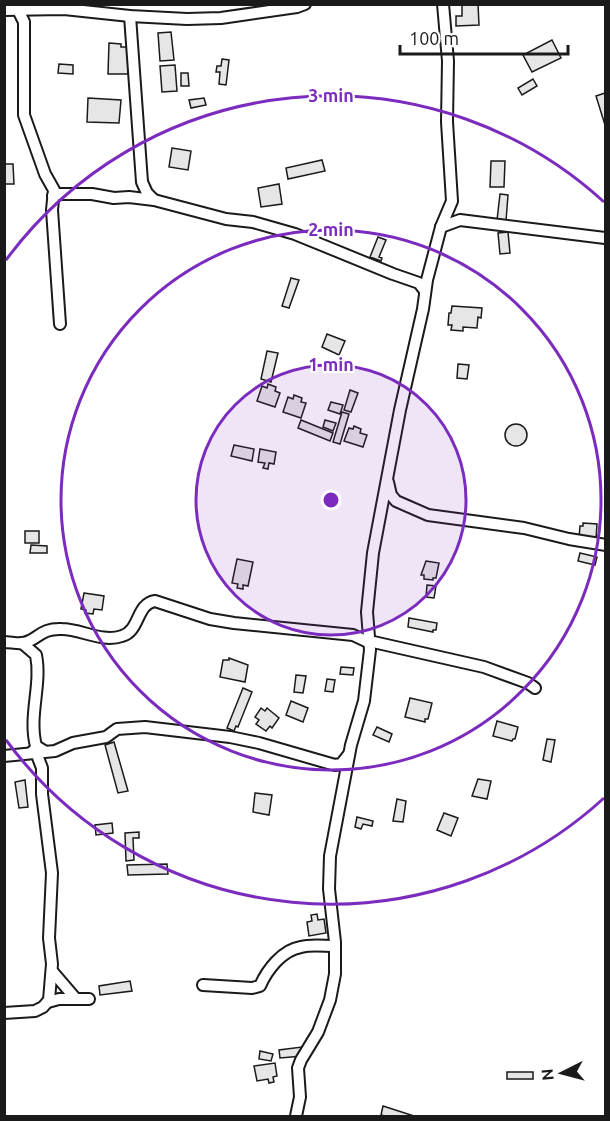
<svg xmlns="http://www.w3.org/2000/svg" width="610" height="1121" font-family="Ubuntu,sans-serif">
<style>
.building{fill:#e6e6e6;stroke:#1a1a1a;stroke-width:1.5}
.lines{fill:none;stroke-linecap:round;stroke-linejoin:round}
.minor-casing{stroke:#1a1a1a;stroke-width:14}
.minor{stroke:#fff;stroke-width:10}
.ring{fill:none;stroke:#7b2cbf;stroke-width:3}
.centre{fill:#7b2cbf;stroke:#fff;stroke-width:3}
.ring-label{font-size:18px;text-anchor:middle;font-weight:bold;fill:#7b2cbf;stroke:#fff;stroke-width:4.5;stroke-linejoin:round;paint-order:stroke}
</style>
<rect width="100%" height="100%" fill="#fff"/>
<g class="building">
<path d="M462 4H478L479 25 456 26V16H462Z"/>
<path d="M171 32 174 60 160 61 158 33Z"/>
<path d="M552 40 561 58 532 72 523 55Z"/>
<path d="M109 43 121 44V47H128V74H108Z"/>
<path d="M222 59 229 60 226 85 219 84 220 72H216L217 66H221Z"/>
<path d="M59 64 73 65V74L58 73Z"/>
<path d="M175 65 177 91 162 92 160 66Z"/>
<path d="M181 73H188L189 86H181Z"/>
<path d="M533 79 537 86 522 95 518 88Z"/>
<path d="M605 93 606 95 605 125 596 96Z"/>
<path d="M88 98 121 100 119 123 87 122Z"/>
<path d="M204 98 206 105 191 108 189 100Z"/>
<path d="M172 148 191 151 188 170 169 167Z"/>
<path d="M322 160 325 171 288 179 286 168Z"/>
<path d="M491 161H505L504 187H490Z"/>
<path d="M4 164H13L14 184H4Z"/>
<path d="M279 184 282 204 261 207 258 188Z"/>
<path d="M500 194 508 195 506 221 497 220Z"/>
<path d="M508 232 510 253 500 254 498 233Z"/>
<path d="M378 237 386 240 379 257 382 258 381 261 370 257Z"/>
<path d="M291 278 299 280 289 308 282 306Z"/>
<path d="M452 306 482 308 481 318 478 317 477 328 463 327V331L451 330 452 325H448L449 313H451Z"/>
<path d="M327 334 345 341 339 355 322 347Z"/>
<path d="M267 351 278 353 271 382 261 379Z"/>
<path d="M458 364 469 365 467 379 457 378Z"/>
<path d="M268 384 276 387 275 391 280 393 275 407 257 401 262 386 267 388Z"/>
<path d="M350 390 358 393 351 412 344 410Z"/>
<path d="M294 395 302 398 301 402 306 403 301 418 283 412 288 397 293 399Z"/>
<path d="M331 402 343 405 340 414 328 410Z"/>
<path d="M342 412 349 414 340 444 333 442Z"/>
<path d="M301 420 333 433 330 441 298 428Z"/>
<path d="M325 420 336 423 333 431 323 427Z"/>
<circle cx="516" cy="435" r="11"/>
<path d="M354 426 361 429 360 433 367 435 363 447 344 441 349 428 353 429Z"/>
<path d="M234 445 254 449 252 461 231 456Z"/>
<path d="M260 449 276 452 274 464 269 463 268 469 263 468 265 463 258 462Z"/>
<path d="M583 523 597 524 596 539 579 538 580 526H583Z"/>
<rect x="25" y="531" width="14" height="12"/>
<path d="M31 545 47 546V553H30Z"/>
<path d="M580 553 597 557 595 565 578 561Z"/>
<path d="M237 559 253 562 248 586 243 585V589L237 588 238 584 232 583Z"/>
<path d="M426 561 439 563 436 578H433V580L424 579V575H421Z"/>
<path d="M427 585 436 586 434 598 426 597Z"/>
<path d="M84 593 104 596 102 610 94 609 93 614 85 613 86 610 81 609Z"/>
<path d="M409 618 437 623 436 630H433V632L408 627Z"/>
<path d="M229 658 248 665 245 682 220 677 223 660H229Z"/>
<path d="M341 667 354 668 353 675 340 674Z"/>
<path d="M296 675 306 676 303 693 294 692Z"/>
<path d="M327 679 335 680 333 692 325 691Z"/>
<path d="M243 688 252 692 238 727 236 726 234 731 227 728Z"/>
<path d="M410 698 432 703 428 719H425V722L405 717Z"/>
<path d="M291 701 308 708 303 722 286 715Z"/>
<path d="M261 708 265 711 267 708 279 718 272 728 270 726 266 731 256 724 259 720 255 717Z"/>
<path d="M497 721 518 727 515 739H513L512 741 493 736Z"/>
<path d="M377 727 392 734 389 742 373 735Z"/>
<path d="M547 739 555 740 551 762 543 760Z"/>
<path d="M114 742 128 791 118 793 105 745Z"/>
<path d="M478 779 491 781 487 799 472 796Z"/>
<path d="M25 780 28 807 19 808 15 782Z"/>
<path d="M255 793 272 795 269 815 253 812Z"/>
<path d="M397 799 406 801 403 822 393 821Z"/>
<path d="M444 813 458 818 451 836 437 830Z"/>
<path d="M357 817 373 821 372 826 363 824 361 829 355 827Z"/>
<path d="M112 823 113 833 96 835 95 825Z"/>
<path d="M139 832V838H133L134 860 126 861 125 833Z"/>
<path d="M167 864 168 874 128 875 127 865Z"/>
<path d="M317 914 318 920 324 919 326 933 309 936 307 922 312 921 311 915Z"/>
<path d="M130 981 132 991 100 995 99 986Z"/>
<path d="M302 1047 303 1056 280 1058 279 1050Z"/>
<path d="M260 1051 273 1054 271 1061 259 1059Z"/>
<path d="M275 1063 277 1076 273 1077 274 1082 269 1083 268 1079 257 1081 254 1066Z"/>
<rect x="507" y="1072" width="26" height="7"/>
<path d="M383 1106 414 1116H385L381 1115Z"/>
</g>
<g class="lines">
<g class="minor-casing">
<g id="minor">
<path d="M4 10 64 9 130 16 187 19 221 18 297 7 305 4"/>
<path d="M18 10 24 22V115L45 174 54 190 52 210 60 324"/>
<path d="M130 16 142 182 147 193 154 200"/>
<path d="M53 196 59 194H92L114 198 129 197 154 200 226 219 253 222 295 234 393 274 419 283 425 291"/>
<path d="M441 227 460 220 605 238"/>
<path d="M388 482 391 495 396 501 428 515 524 528 569 539 606 545"/>
<path d="M369 641 484 667 528 683 535 688"/>
<path d="M4 642C10 642 18 644 23 643 39 640 39 628 62 629 81 629 102 643 122 636 140 631 136 604 155 601L210 619 234 623 353 635 370 643"/>
<path d="M22 643 36 655C42 685 28 716 36 746L44 751"/>
<path d="M4 756 55 751 73 743 106 737 117 729 145 727 230 737 259 743 335 765 341 764 349 754"/>
<path d="M52 971 76 999H89"/>
<path d="M203 985 252 988 260 986C267 970 282 950 301 947 311 944 324 946 335 946"/>
<path d="M48 1002 59 999H76"/>
<path d="M4 1013 35 1011 43 1007 49 1000 52 964 49 938 52 873 42 794V768L37 755 32 752 35 749"/>
<path d="M296 1116 300 1097 298 1068 301 1060 318 1032 330 1000 335 974V942L329 889 330 856 351 745 364 701 370 650 367 612 373 553 400 410 423 309 427 280 441 227 452 201 447 122 448 61 443 4"/>
</g>
</g>
<use href="#minor" class="minor"/>
</g>
<circle cx="331" cy="500" r="135" fill="#7b2cbf" fill-opacity=".12"/>
<g class="ring">
<circle cx="331" cy="500" r="135"/>
<circle cx="331" cy="500" r="270"/>
<path d="M604 798A404 404 0 0 1 6 740M6 260A404 404 0 0 1 604 202"/>
</g>
<circle cx="331" cy="500" r="9" class="centre"/>
<g class="ring-label">
<text x="331" y="102">3 min</text>
<text x="331" y="236">2 min</text>
<text x="331" y="371">1 min</text>
</g>
<rect width="610" height="1121" fill="none" stroke="#1a1a1a" stroke-width="12"/>
<g transform="translate(562 1073) rotate(264)" stroke="#ffffff" stroke-width="4.5" paint-order="stroke">
<path d="M0-4.5L10 22L0 15L-10 22Z" fill="#1a1a1a"/>
<text y="-9" font-size="16" font-weight="bold" text-anchor="middle" fill="#1a1a1a">N</text>
</g>
<path d="M400 45v9h168v-9" fill="none" stroke="#1a1a1a" stroke-width="3"/>
<text x="409" y="45" font-size="18" fill="#1a1a1a" stroke="#ffffff" stroke-width="4.5" paint-order="stroke">100 m</text>
</svg>
